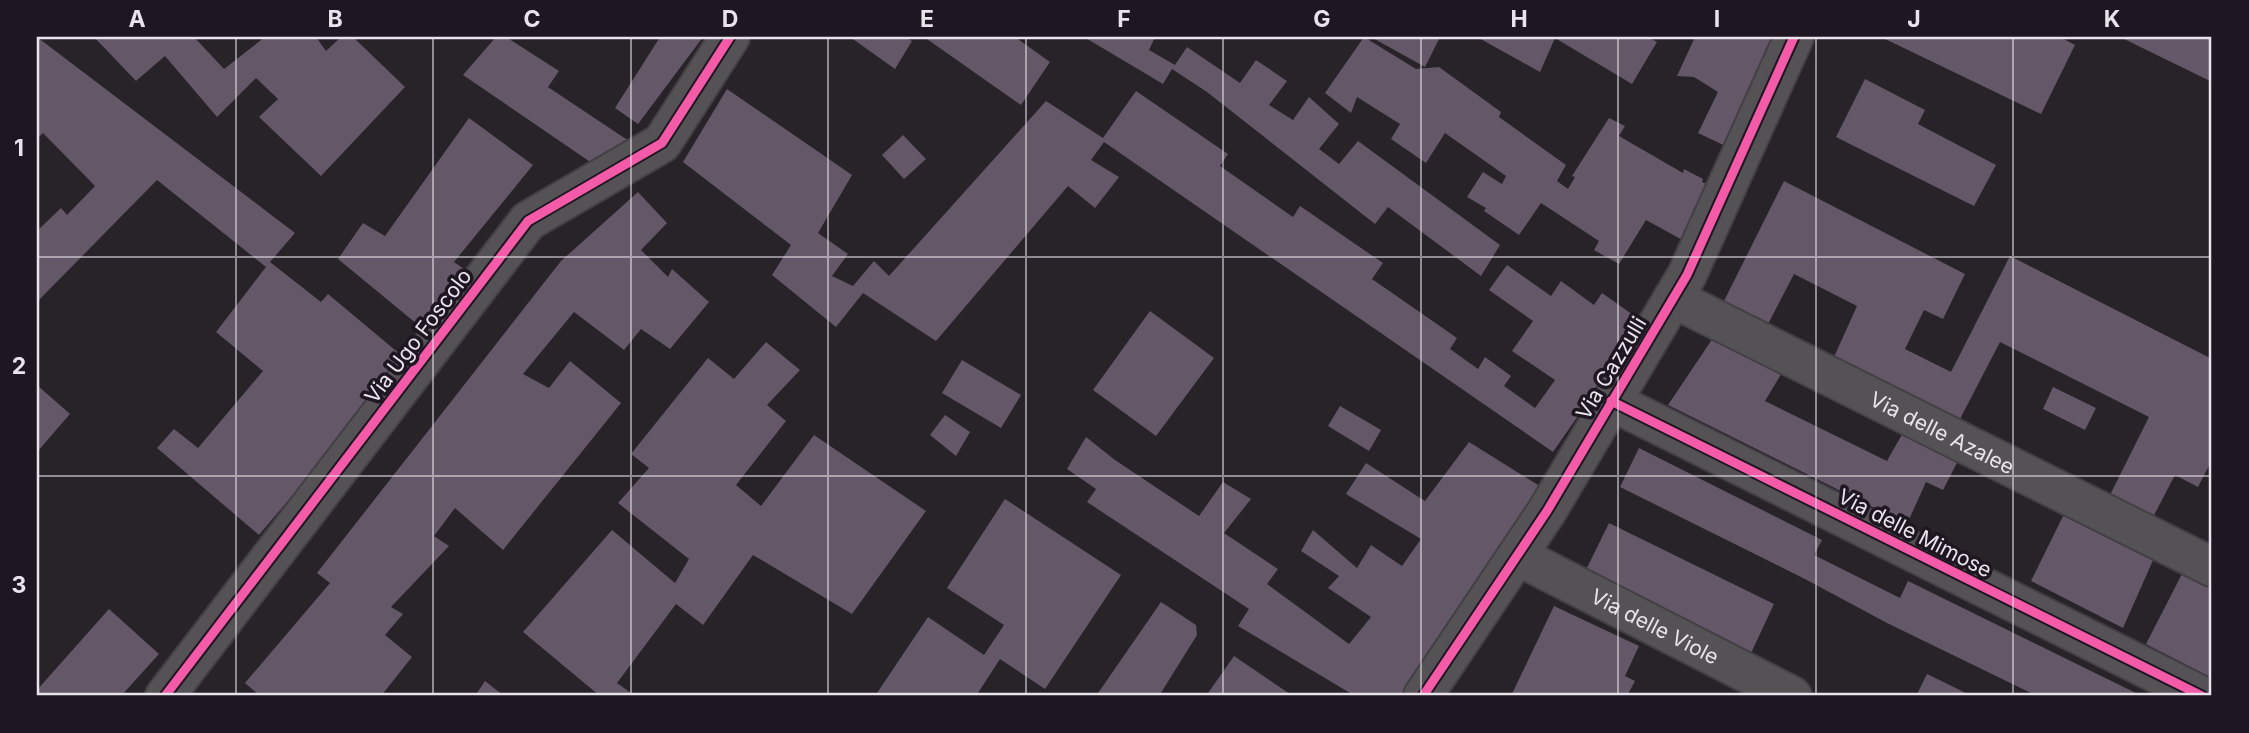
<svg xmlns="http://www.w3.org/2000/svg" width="2249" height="733" font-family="Inter,sans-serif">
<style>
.building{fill:#645767}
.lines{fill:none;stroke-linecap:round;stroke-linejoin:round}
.minor-casing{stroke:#433f45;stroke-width:42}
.minor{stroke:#555256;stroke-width:38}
.cycleway-casing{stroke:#1e1621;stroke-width:13}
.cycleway{stroke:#f35aa7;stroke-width:9}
.grid{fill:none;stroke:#e9e3eb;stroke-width:2;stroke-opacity:0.55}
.labels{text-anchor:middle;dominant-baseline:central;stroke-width:7;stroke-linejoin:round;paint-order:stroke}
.street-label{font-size:21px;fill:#e9e3eb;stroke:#1e1621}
.neatline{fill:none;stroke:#e9e3eb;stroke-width:2.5}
.grid-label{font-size:23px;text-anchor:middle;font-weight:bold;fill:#e9e3eb}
</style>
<rect width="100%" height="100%" fill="#272328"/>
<g class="building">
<path d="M37 37 295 233 270 262 321 302 328 294 407 360 259 535 157 448 174 429 198 448 263 371 216 332 266 267 157 180 37 302V231L61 208 67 215 95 186 43 133 37 139V90L39 88 37 85Z"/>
<path d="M94 37H194L224 69 265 37H316L326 51 341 37H353L405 87 321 176 259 117 278 99 256 78 217 117 165 56 136 81Z"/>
<path d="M496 37H506L559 71 548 87 632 143 602 170 463 75Z"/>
<path d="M660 37H703L638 124 615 108Z"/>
<path d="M850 37H905L912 41 895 69Z"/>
<path d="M924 37H1015L1050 62 1021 105Z"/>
<path d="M1084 37H1155L1149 50 1175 65 1187 47 1240 83 1256 60 1287 81 1269 105 1293 120 1309 97 1339 124 1319 149 1339 164 1358 141 1500 245 1481 276 1388 207 1375 224 1207 92 1172 69 1163 84Z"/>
<path d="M1364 37 1416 69 1439 67 1501 112 1499 117 1566 165 1557 181 1568 189 1575 177 1572 176 1609 118 1625 126 1619 136 1683 173 1684 169 1703 179 1702 182 1716 188 1686 242 1646 220 1619 264 1594 250 1599 241 1541 203 1519 235 1484 211 1486 208 1467 197 1483 172 1502 184 1506 176 1445 133 1426 163 1391 139 1400 124 1357 97 1351 113 1325 93Z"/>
<path d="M1371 37H1440L1425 67Z"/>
<path d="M1477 37H1648L1657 42 1632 84 1555 38 1540 72Z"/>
<path d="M1695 37H1785L1734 150 1698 133 1718 92 1694 77 1677 76Z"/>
<path d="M1881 37H2060L2075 45 2041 114Z"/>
<path d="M2120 37 2212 38V82Z"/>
<path d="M1865 79 1925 110 1918 124 1996 165 1974 206 1836 137Z"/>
<path d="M727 89 852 175 818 233 848 254 832 276 853 286 874 261 889 276 1046 101 1103 138 1136 91 1228 154 1220 166 1293 217 1300 206 1383 263 1372 279 1457 338 1450 349 1478 369 1485 357 1511 376 1504 386 1535 408 1555 380 1512 351 1533 321 1489 290 1507 265 1551 296 1561 281 1594 305 1602 293 1643 322 1553 452 1104 142 1091 160 1119 177 1095 208 1068 186 936 341 863 293 836 327 772 275 791 245 683 162Z"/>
<path d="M469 118 533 165 454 262 467 271 423 329 338 259 363 223 385 236Z"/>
<path d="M903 135 926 159 904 179 882 155Z"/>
<path d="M1784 181 1965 274 1943 319 1924 310 1905 349 1951 372 2010 256 2212 359V460L2198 487 2175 475 2152 519 2109 497 2149 417 2000 342 1960 419 1834 357 1857 306 1794 274 1767 326 1723 303Z"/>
<path d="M638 192 667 223 641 250 668 277 672 269 709 302 670 349 641 329 624 350 574 312 523 374 549 388 570 361 621 403 503 550 455 508 434 536 449 546 391 607 403 614 385 635 412 657 381 696H260L245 683 330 583 317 573 561 261Z"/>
<path d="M1150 311 1214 358 1156 436 1093 390Z"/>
<path d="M1717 332 1786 366 1765 401 1887 461 1905 429 1961 455 1943 490 1926 482 1907 524 1668 405Z"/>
<path d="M766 342 800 370 767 405 786 421 736 485 761 506 814 435 926 511 852 614 753 555 703 625 676 604 617 683 635 696H600L523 632 612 530 675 583 689 559 618 503 649 468 631 454 708 358 734 379Z"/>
<path d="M962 360 1021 395 1001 428 942 393Z"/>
<path d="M37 385 70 414 37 452Z"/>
<path d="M2053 387 2096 408 2085 430 2043 409Z"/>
<path d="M1340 406 1381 430 1369 451 1328 426Z"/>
<path d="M945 415 970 432 956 456 930 435Z"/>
<path d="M1086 437 1115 460 1199 516 1223 482 1251 499 1224 533 1278 569 1267 584 1349 644 1371 617 1328 588 1339 576 1301 551 1313 530 1357 568 1371 545 1402 566 1421 539 1346 494 1366 463 1425 501 1469 442 1551 493 1419 696H1355L1238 626 1249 609 1087 502 1096 489 1067 469Z"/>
<path d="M1639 448 1822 540 1814 555 1900 598 1908 581 2142 696H2037L1887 623 1803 578 1620 487Z"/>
<path d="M1005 499 1121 575 1045 689 1000 659 976 696H875L928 617 984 655 1004 625 947 588Z"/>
<path d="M2065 512 2154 558 2123 628 2031 581Z"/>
<path d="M1609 523 1774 604 1751 653 1585 572Z"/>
<path d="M2184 570 2212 584V678L2146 644Z"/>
<path d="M1161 602 1196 625 1197 635 1159 696H1096Z"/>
<path d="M1554 606 1639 646 1625 676 1635 681 1627 696H1511Z"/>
<path d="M109 609 159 654 121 696H37V690Z"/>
<path d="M1234 656 1293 696H1206Z"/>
<path d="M1927 674 1972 696H1916Z"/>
<path d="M485 681 504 696H475Z"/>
</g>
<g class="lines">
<g class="minor-casing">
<g id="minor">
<path id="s1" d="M1673 298 2212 567"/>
<path d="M1611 401 2202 696"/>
<path id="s2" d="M1518 556 1792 696"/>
<path d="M165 696 528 221 662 143 730 37"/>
<path d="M1423 696 1547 511 1687 275 1794 37"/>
</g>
</g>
<use href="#minor" class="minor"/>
<g class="cycleway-casing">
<g id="cycleway">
<path d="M1611 401 2202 696"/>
<path d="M165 696 528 221 662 143 730 37"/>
<path d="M1423 696 1547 511 1687 275 1794 37"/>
</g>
</g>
<use href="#cycleway" class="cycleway"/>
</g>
<path class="grid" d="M236 37V696M433 37V696M631 37V696M828 37V696M1026 37V696M1223 37V696M1421 37V696M1618 37V696M1816 37V696M2013 37V696M37 257H2212M37 476H2212"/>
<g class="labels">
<g class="street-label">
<text transform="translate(418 336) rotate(-53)">Via Ugo Foscolo</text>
<text transform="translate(1611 368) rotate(-59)">Via Cazzulli</text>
<text stroke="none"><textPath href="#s1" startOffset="301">Via delle Azalee</textPath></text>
<text transform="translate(1915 533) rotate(27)">Via delle Mimose</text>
<text stroke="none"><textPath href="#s2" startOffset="154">Via delle Viole</textPath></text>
</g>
</g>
<rect width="2249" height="733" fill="none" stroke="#1e1621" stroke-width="77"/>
<rect x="38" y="38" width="2172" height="656" class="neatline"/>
<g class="grid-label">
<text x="137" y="27">A</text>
<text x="335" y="27">B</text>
<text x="532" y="27">C</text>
<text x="730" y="27">D</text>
<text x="927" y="27">E</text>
<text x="1124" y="27">F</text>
<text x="1322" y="27">G</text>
<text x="1519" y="27">H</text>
<text x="1717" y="27">I</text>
<text x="1914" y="27">J</text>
<text x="2112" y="27">K</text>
<text x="19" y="156">1</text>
<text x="19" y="374">2</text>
<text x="19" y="593">3</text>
</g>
</svg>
